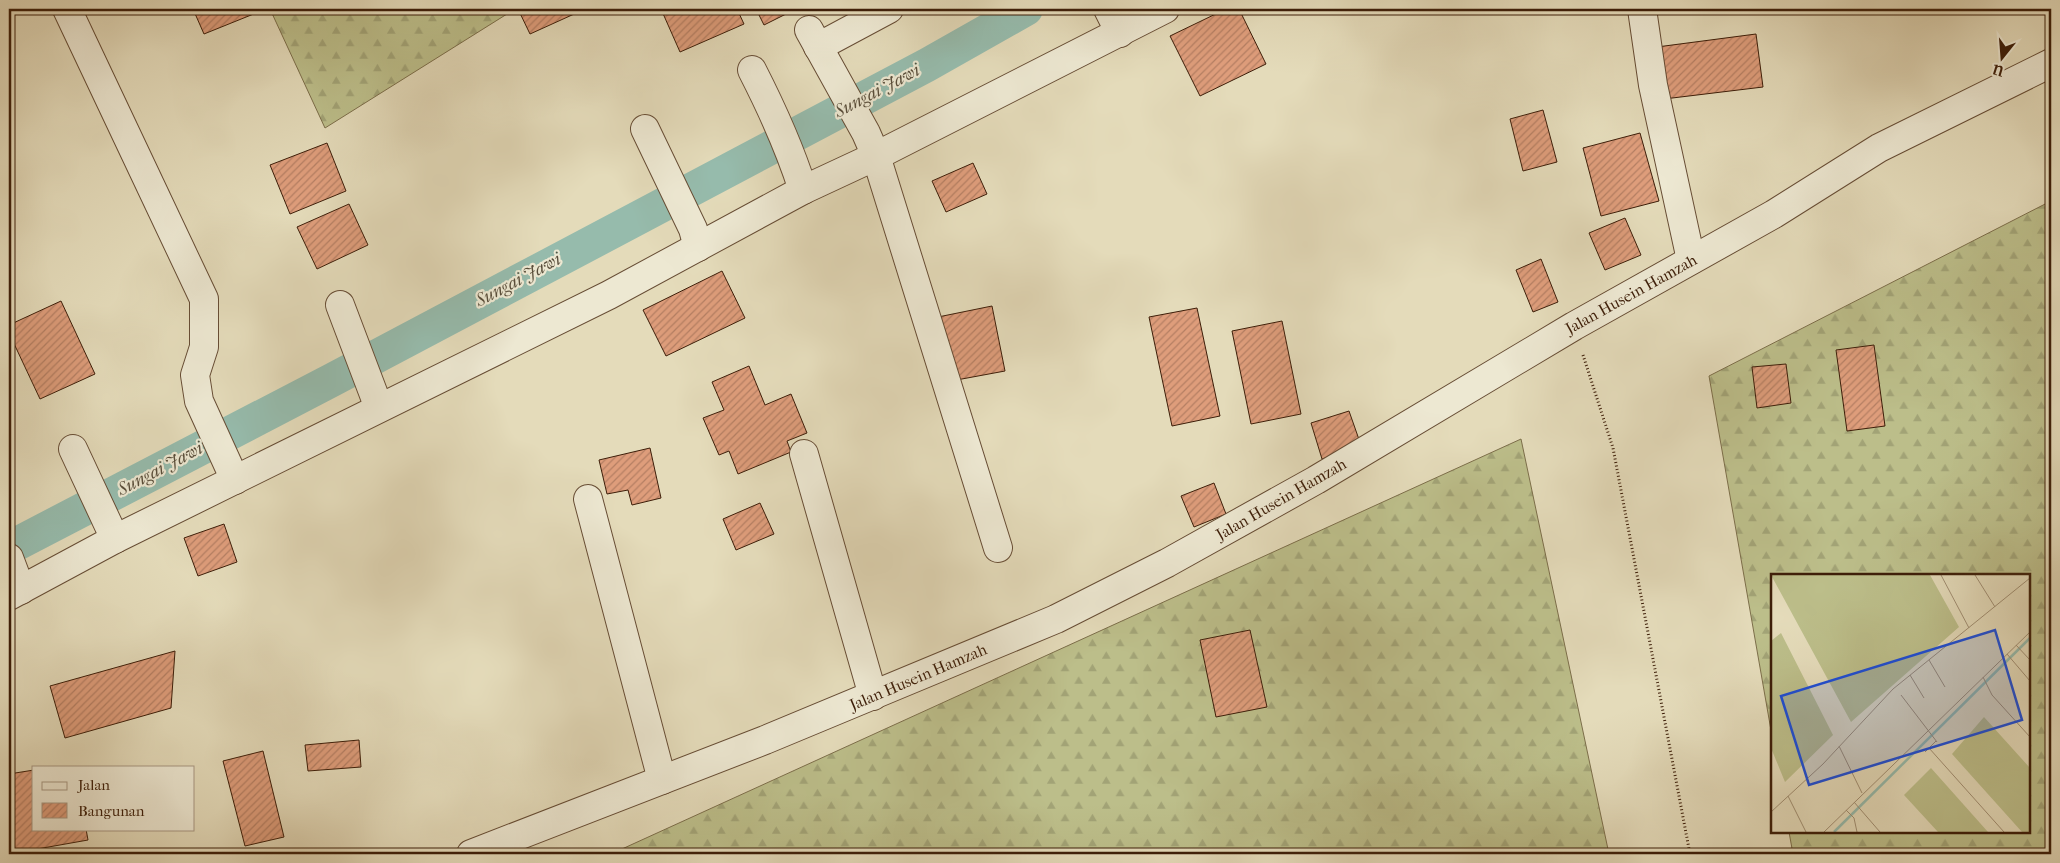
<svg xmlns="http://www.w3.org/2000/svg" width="2060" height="863" font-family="'IM FELL French Canon',serif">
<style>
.forest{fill:url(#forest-firs);stroke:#7c6e4a}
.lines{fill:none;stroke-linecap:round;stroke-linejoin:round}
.canal{stroke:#96bbac;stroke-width:34}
.building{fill:url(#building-hatch);stroke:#3d1e09}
.minor-casing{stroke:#674d35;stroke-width:30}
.path{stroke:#3d1e09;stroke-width:3;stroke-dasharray:1 2.5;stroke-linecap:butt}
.minor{stroke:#ede8d2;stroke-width:28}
.labels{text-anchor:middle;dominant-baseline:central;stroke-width:4.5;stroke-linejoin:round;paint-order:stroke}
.street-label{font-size:16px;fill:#3d1e09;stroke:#ede8d2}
.water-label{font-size:18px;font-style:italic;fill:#584d3a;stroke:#ede8d2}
.inset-river{fill:none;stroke:#96bbac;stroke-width:2.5}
.inset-road{fill:none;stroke:#a18f73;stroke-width:1}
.view{fill:#1d4ed8;fill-opacity:0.15;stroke:#1d4ed8;stroke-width:2.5}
.inset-edge{fill:none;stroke:#3d1e09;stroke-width:2.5}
</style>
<defs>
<pattern id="forest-firs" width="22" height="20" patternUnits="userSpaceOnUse" patternTransform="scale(1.25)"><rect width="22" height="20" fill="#bcbe8a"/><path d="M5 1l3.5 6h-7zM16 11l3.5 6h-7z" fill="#a2a376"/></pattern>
<pattern id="building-hatch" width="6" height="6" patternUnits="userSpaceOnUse" patternTransform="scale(1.25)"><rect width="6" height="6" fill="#de9d7b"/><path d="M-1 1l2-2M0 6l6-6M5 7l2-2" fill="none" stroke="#b57f63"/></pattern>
</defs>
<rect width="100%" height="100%" fill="#e4dbba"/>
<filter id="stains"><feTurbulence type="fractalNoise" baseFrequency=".004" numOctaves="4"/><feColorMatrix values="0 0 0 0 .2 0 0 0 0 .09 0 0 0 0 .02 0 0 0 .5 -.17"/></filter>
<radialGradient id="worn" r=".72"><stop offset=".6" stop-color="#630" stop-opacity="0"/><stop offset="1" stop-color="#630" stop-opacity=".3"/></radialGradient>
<g class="forest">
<path d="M270 9H515L325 128Z"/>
<path d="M2051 201V854H1793L1789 832H2029V576H1772V736L1709 376Z"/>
<path d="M1521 439 1609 854H611Z"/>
</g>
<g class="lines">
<path class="canal" d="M9 548 332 380 927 65 1026 9"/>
</g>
<g class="building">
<path d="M193 9H266L204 34Z"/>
<path d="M518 9H582L583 10 530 34Z"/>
<path d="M661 9H737L744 24 680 52Z"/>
<path d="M756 9H796L764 25Z"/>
<path d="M1226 9H1239L1266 64 1200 96 1170 36Z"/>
<path d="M1756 34 1763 87 1664 99 1657 47Z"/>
<path d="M1543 110 1557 162 1523 171 1510 119Z"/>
<path d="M1640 133 1659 201 1601 216 1583 148Z"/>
<path d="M327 143 346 191 290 214 270 165Z"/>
<path d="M973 163 987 194 946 212 932 181Z"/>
<path d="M349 204 368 245 317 269 297 227Z"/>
<path d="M1625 218 1641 255 1605 270 1589 233Z"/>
<path d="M1541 259 1558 302 1533 312 1516 270Z"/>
<path d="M722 271 745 318 666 356 643 310Z"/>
<path d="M61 301 95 374 40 399 9 333V325Z"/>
<path d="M992 306 1005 371 951 381 938 317Z"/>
<path d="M1197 308 1220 416 1172 426 1149 317Z"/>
<path d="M1282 321 1301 414 1251 424 1232 331Z"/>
<path d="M1874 345 1885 426 1847 431 1836 350Z"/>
<path d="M1786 364 1791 403 1757 408 1752 367Z"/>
<path d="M749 366 765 405 791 394 807 433 787 441 791 452 738 474 729 451 719 455 703 418 724 410 712 382Z"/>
<path d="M1349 411 1362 448 1322 459 1311 423Z"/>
<path d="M650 448 661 498 632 505 628 490 607 494 599 460Z"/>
<path d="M1214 483 1226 514 1194 527 1181 496Z"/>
<path d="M760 503 774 534 736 550 723 519Z"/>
<path d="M224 524 237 562 198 576 184 538Z"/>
<path d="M1250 630 1267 707 1216 717 1200 640Z"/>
<path d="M175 651 171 708 65 738 50 686Z"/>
<path d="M359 740 361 767 308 771 305 745Z"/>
<path d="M263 751 284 837 245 846 223 761Z"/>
<path d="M34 770V829H86L88 840 9 854V774Z"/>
</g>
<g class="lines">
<g class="minor-casing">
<g id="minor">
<path d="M67 9 204 299V347L195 375 199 401 235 480"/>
<path d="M1108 9 1120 33"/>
<path d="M1642 9 1653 85 1691 260"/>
<path d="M809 30 866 133 876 156 998 548"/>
<path d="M818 47 889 9"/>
<path d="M752 70C772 109 790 149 803 190"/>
<path d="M645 129 693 229 698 247"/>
<path d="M340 305 379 408"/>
<path d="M73 449 115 539"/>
<path d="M804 454 873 696"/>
<path d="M588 499 662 780"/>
<path d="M9 558 21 590"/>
<path d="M9 596 115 539 609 295 803 190 876 156 1165 9"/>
<path d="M471 854 765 740 1056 619 1167 563 1316 480 1574 326 1774 214 1879 148 2051 63"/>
</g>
</g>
<path class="path" d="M1583 355 1613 448 1690 854"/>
<use href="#minor" class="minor"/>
</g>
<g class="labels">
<g class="street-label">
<text transform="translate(1631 294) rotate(-29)">Jalan Husein Hamzah</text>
<text transform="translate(1281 499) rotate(-30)">Jalan Husein Hamzah</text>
<text transform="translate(918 677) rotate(-23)">Jalan Husein Hamzah</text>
</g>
<g class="water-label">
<text transform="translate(877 91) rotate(-28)">Sungai Jawi</text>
<text transform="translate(518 280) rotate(-28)">Sungai Jawi</text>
<text transform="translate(160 469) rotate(-28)">Sungai Jawi</text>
</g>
</g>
<g transform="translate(1771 574)">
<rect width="259" height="259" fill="#e4dbba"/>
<path d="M0 1H159L188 53 80 148ZM10 59 62 161 14 208 0 174V67ZM213 143 259 194V258H251L181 180ZM160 194 217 258H167L133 221Z" fill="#bcbe8a"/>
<path class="inset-river" d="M63 258 259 64"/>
<path class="inset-road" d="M170 1 198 54M204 1 224 33M245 71 259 86M236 80 259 107M158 86 174 113M139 101 153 124M212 103 221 121 259 163M130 121 166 168M68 172 91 219M158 174 233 258M154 178 165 167M17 222 35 258M83 228 109 258M75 236 83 244 86 258M0 238 52 190 122 115 259 4M53 258 259 58"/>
<path class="view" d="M224 56 251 146 38 211 10 122Z"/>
<rect width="259" height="259" class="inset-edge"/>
</g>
<rect width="2060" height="863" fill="none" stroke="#e4dbba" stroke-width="30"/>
<rect x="10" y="10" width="2040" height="843" fill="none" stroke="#3d1e09" stroke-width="2.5"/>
<rect x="15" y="15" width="2030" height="833" fill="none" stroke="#3d1e09"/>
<rect x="32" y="766" width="162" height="65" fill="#ede8d2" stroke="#a79782"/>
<rect x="42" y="782" width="25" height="8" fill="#ede8d2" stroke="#a79782"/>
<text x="78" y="790" font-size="15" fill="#3d1e09">Jalan</text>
<rect x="42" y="803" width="25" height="15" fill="url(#building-hatch)" stroke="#a79782"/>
<text x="78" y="816" font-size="15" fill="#3d1e09">Bangunan</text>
<g transform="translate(2002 58) rotate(197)" stroke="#ede8d2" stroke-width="4" paint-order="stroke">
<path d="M0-4L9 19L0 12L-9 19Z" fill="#3d1e09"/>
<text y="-8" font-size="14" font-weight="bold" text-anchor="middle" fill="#3d1e09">U</text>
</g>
<rect width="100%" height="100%" filter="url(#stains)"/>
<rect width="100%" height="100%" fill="url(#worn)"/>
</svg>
